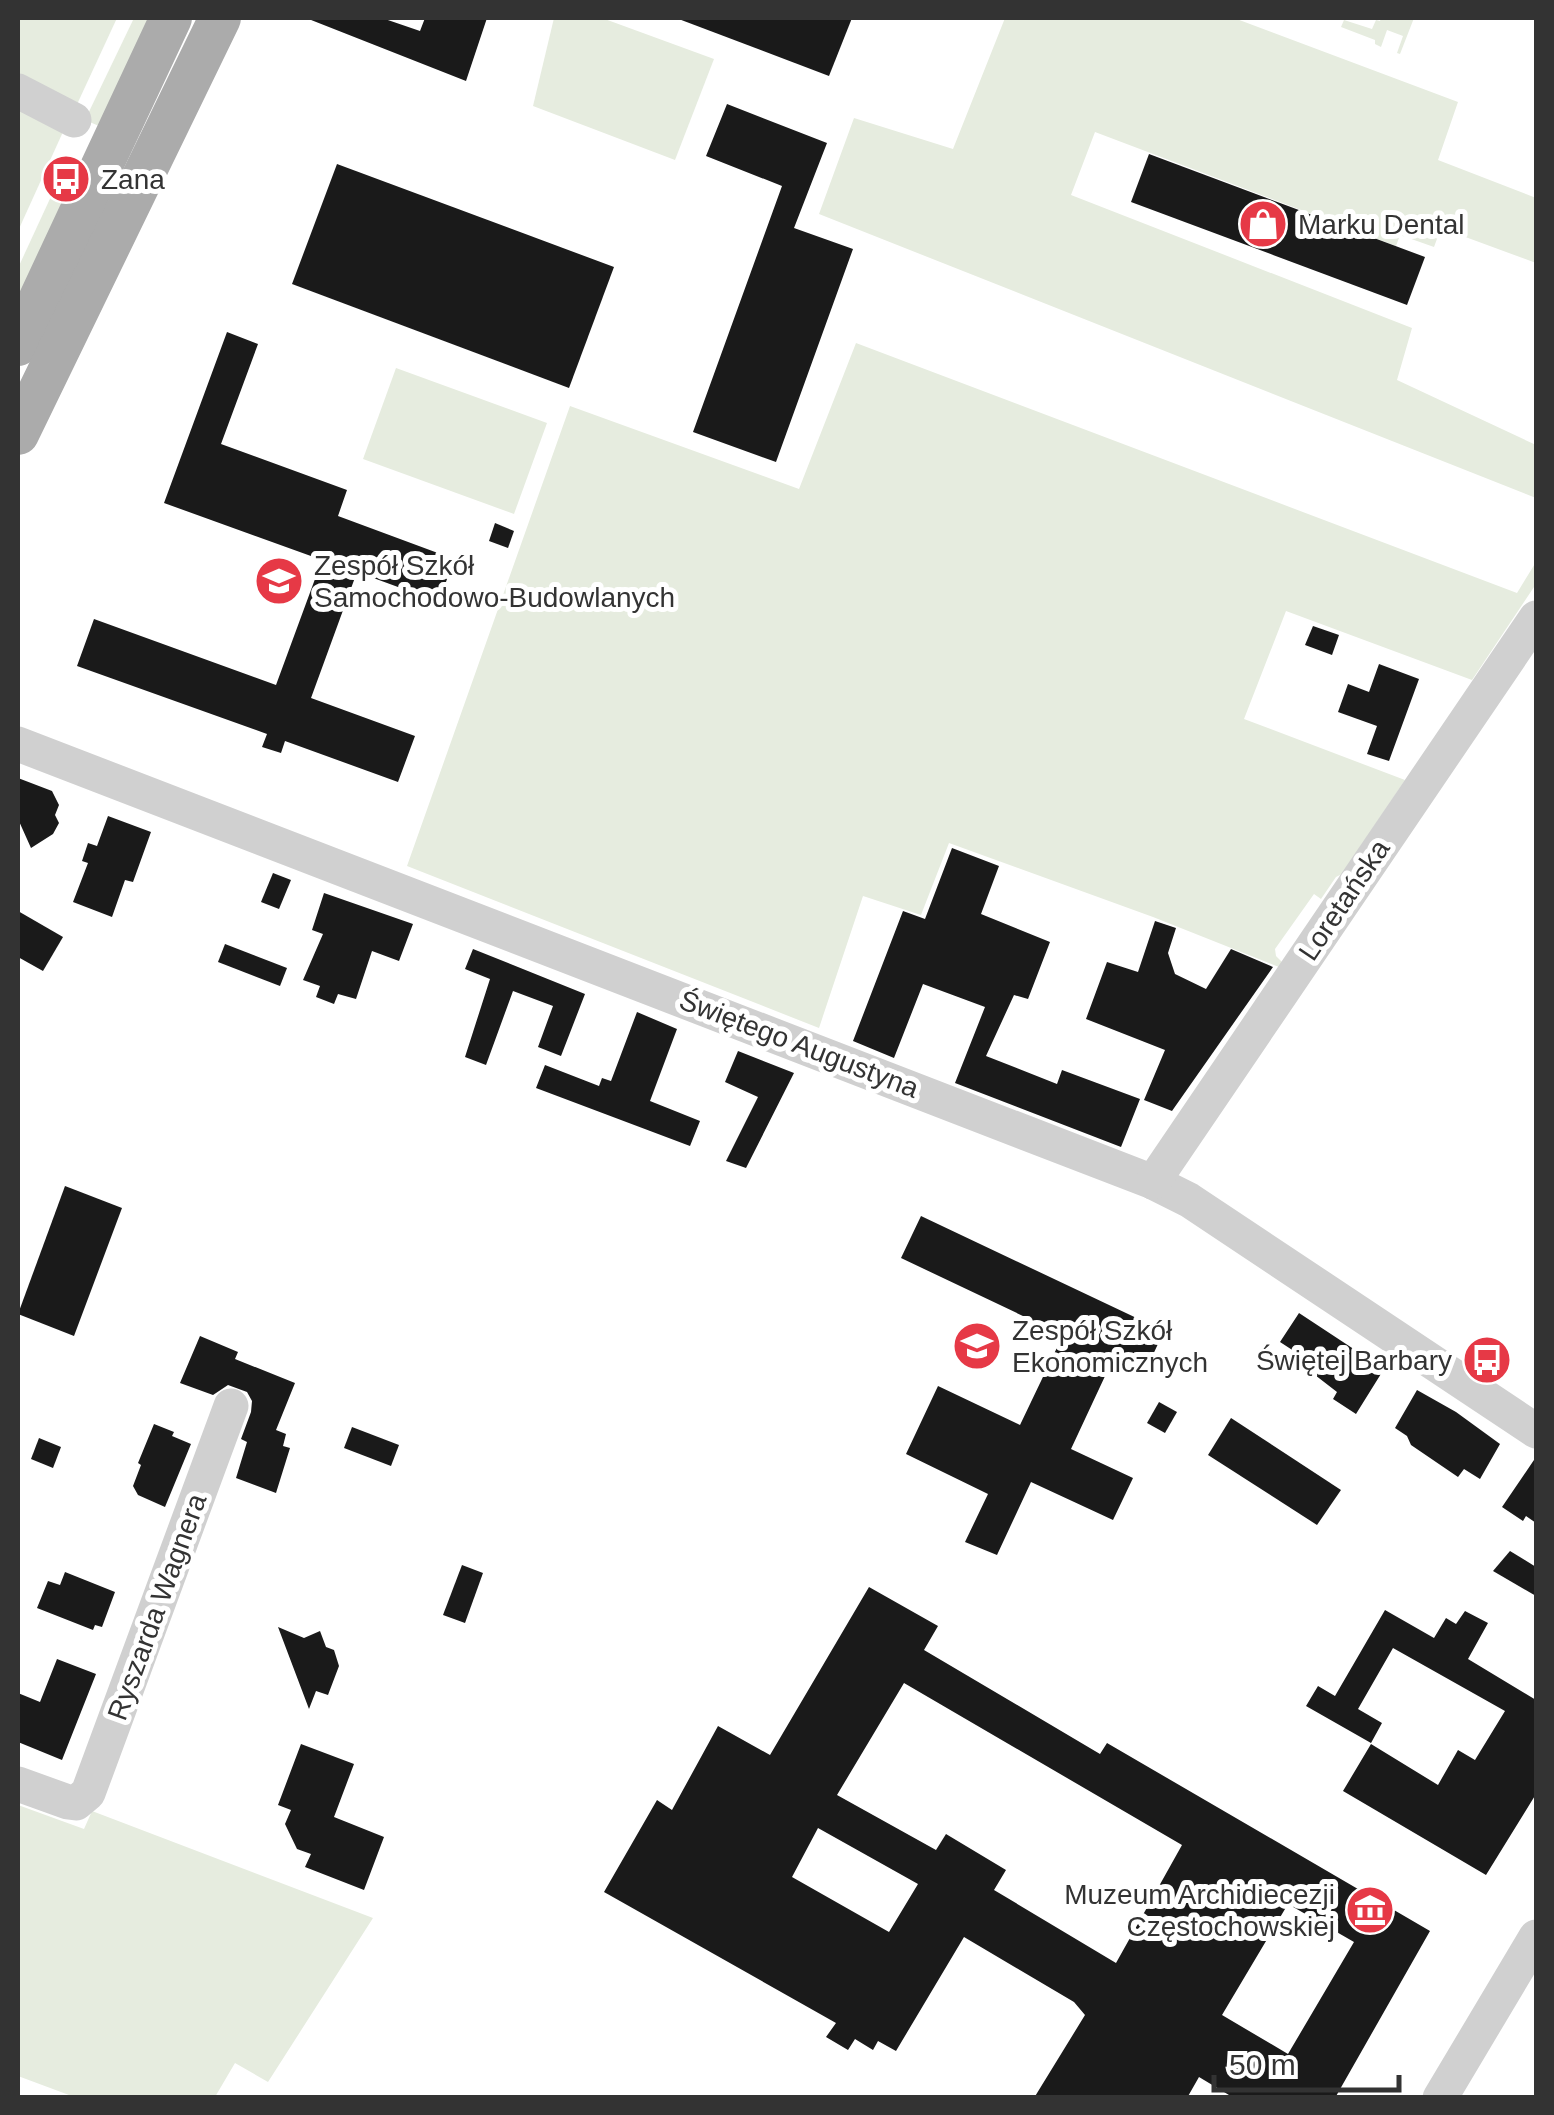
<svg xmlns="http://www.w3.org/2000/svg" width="1554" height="2115" font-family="Helvetica,sans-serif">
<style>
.green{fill:#e6ecdf}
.building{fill:#1a1a1a;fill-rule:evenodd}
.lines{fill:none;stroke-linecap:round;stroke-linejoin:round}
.minor{stroke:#d0d0d0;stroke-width:35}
.major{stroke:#ababab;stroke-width:42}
.labels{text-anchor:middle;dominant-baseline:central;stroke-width:10;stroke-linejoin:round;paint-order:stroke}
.poi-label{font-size:28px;fill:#333;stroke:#fff;text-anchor:start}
.street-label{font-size:28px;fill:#333;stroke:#fff}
</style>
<rect width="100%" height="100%" fill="#fff"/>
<g class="green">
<path d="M18 18H117L73 113 18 75Z"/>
<path d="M134 18H157L106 129 85 120Z"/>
<path d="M554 18H602L714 59 675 160 533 106Z"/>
<path d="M1005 18H1234L1458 102 1438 160 1536 198V263L1441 228 1434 247 1400 235 1396 246 1095 132 1071 195 1412 328 1397 380 1536 445V498L819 214 854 118 953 149Z"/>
<path d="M1381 18H1414L1400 54 1397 53 1403 36 1387 30 1381 47 1375 44V40L1341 27 1344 20 1372 29 1376 20 1380 21Z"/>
<path d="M18 98 67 123 18 231Z"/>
<path d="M54 190 74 199 18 316V268Z"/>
<path d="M856 343 1517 593 1536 562V584L1472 680 1286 611 1244 719 1405 780 1342 874 1336 877 1321 899 1314 894 1275 949 1276 956 1282 962 1279 967 1153 917 949 843 921 915 863 896 819 1028 407 866 570 406 799 489Z"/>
<path d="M396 368 547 423 514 514 363 459Z"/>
<path d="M18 1805 84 1829 92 1811 373 1918 268 2082 235 2063 215 2097 77 2098 18 2076Z"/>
</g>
<g class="building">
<path d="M306 18H382L420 31 425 18H487L466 81Z"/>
<path d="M676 18H852L829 76Z"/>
<path d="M727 104 827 143 794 228 853 249 776 462 693 432 782 186 706 156Z"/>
<path d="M1149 154 1425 257 1407 305 1131 202Z"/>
<path d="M337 164 614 267 569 388 292 284Z"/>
<path d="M227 332 258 344 221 444 347 490 338 516 454 559 439 602 357 572 311 698 415 736 398 782 285 741 281 753 262 747 267 734 77 666 94 619 276 685 322 560 164 503Z"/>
<path d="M495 523 514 531 508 548 489 541Z"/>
<path d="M1313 626 1339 635 1332 655 1305 645Z"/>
<path d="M1379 664 1419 679 1389 761 1367 754 1377 726 1338 712 1348 684 1369 692Z"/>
<path d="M18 778 52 791 59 805 55 815 59 823 53 834 31 848 18 819Z"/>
<path d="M108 816 151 832 133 882 125 880 112 917 73 902 88 863 82 861 88 843 97 846Z"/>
<path d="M952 848 999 866 981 914 1050 942 1028 999 1014 995 986 1056 1057 1084 1062 1070 1140 1099 1121 1147 955 1083 985 1007 923 984 894 1058 853 1041 903 911 925 919Z"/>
<path d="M273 873 291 880 279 909 261 902Z"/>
<path d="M324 893 413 924 399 961 372 951 356 999 338 994 334 1004 316 997 320 986 303 980 323 934 312 930Z"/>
<path d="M18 911 63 937 43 971 18 957Z"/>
<path d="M1155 921 1176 928 1168 953 1175 974 1206 989 1231 949 1273 967 1172 1111 1144 1100 1165 1050 1086 1019 1107 962 1138 972Z"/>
<path d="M225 944 287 968 280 986 218 962Z"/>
<path d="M473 949 585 994 561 1056 538 1047 553 1006 513 991 486 1065 465 1057 490 979 465 969Z"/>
<path d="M637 1012 677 1029 650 1101 700 1121 690 1146 536 1088 545 1065 599 1086 602 1078 611 1081Z"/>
<path d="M738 1051 794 1073 746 1168 726 1161 758 1097 725 1082Z"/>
<path d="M65 1186 122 1208 74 1336 18 1314Z"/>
<path d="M921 1216 1164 1331 1144 1374 1113 1359 1071 1449 1133 1478 1113 1520 1031 1482 997 1555 965 1542 988 1494 906 1454 938 1386 1020 1425 1063 1335 901 1258Z"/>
<path d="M1299 1313 1384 1369 1356 1414 1333 1399 1337 1392 1315 1375 1320 1368 1280 1342Z"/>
<path d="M200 1336 238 1352 235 1359 295 1383 276 1430 286 1434 283 1446 290 1448 276 1493 236 1478 247 1442 241 1439 251 1412 252 1401 247 1392 228 1385 213 1395 180 1383Z"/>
<path d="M1417 1390 1456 1412 1500 1444 1480 1479 1464 1469 1458 1477 1411 1445 1407 1436 1395 1428Z"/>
<path d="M1159 1402 1177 1412 1165 1433 1147 1423Z"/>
<path d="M1231 1418 1341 1490 1317 1525 1208 1455Z"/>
<path d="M154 1424 174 1432 172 1436 191 1444 165 1507 138 1495 133 1486 141 1465 138 1463Z"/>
<path d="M352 1427 399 1445 391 1466 344 1448Z"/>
<path d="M39 1438 61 1447 53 1468 31 1459Z"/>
<path d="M1536 1457V1523L1526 1516 1523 1521 1502 1507Z"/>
<path d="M1510 1551 1536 1567V1596L1493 1571Z"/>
<path d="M462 1565 483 1573 465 1623 443 1615Z"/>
<path d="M65 1572 115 1592 102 1627 95 1625 93 1630 37 1608 48 1581 60 1585Z"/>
<path d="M869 1587 938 1626 924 1650 1100 1754 1107 1743 1430 1931 1335 2098H1234L1199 2077 1187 2098H1034L1085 2015 1074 2002 964 1937 896 2051 878 2041 873 2050 855 2039 848 2050 826 2037 836 2023 604 1892 657 1800 672 1810 718 1726 770 1755ZM904 1683 1182 1845 1116 1963 994 1890 1006 1870 946 1834 936 1850 837 1795ZM818 1828 918 1884 889 1932 792 1877ZM1288 1904 1354 1942 1288 2054 1222 2015Z"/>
<path d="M1385 1610 1434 1638 1446 1618 1456 1624 1465 1611 1488 1623 1468 1659 1536 1700V1794L1486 1875 1343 1791 1371 1744 1438 1785 1458 1750 1475 1760 1505 1711 1393 1648 1358 1709 1382 1723 1371 1743 1306 1706 1318 1686 1335 1696Z"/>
<path d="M278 1627 304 1638 320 1631 326 1647 334 1650 339 1666 328 1695 316 1691 309 1709Z"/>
<path d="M57 1659 96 1674 62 1760 18 1742V1693L40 1702Z"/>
<path d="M301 1744 354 1764 334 1817 384 1837 364 1890 305 1867 311 1854 297 1849 285 1824 291 1810 278 1805Z"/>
</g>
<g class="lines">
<g class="minor">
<path d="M18 91 74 120"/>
<path d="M18 744 1153 1182 1189 1200 1536 1431"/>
<path d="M1153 1182 1536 618"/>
<path d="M18 1784 68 1802 76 1803 88 1793 231 1406"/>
<path d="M1440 2098 1536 1937"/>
</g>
<g class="major">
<path d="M18 345 171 18"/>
<path d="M18 434 220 18"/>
</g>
</g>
<defs>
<g id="bus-disc" transform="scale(2.5)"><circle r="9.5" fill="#e63946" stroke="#fff"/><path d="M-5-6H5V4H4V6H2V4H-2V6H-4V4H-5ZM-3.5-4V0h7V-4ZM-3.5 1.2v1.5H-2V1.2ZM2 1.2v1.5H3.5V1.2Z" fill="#fff"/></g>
<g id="shop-disc" transform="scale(2.5)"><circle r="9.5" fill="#e63946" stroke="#fff"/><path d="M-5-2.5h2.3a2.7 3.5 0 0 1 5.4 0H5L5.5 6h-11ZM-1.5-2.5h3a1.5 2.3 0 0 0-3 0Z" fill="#fff"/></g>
<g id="school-disc" transform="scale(2.5)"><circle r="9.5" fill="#e63946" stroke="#fff"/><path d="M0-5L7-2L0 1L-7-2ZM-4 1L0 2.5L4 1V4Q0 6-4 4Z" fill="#fff"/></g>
<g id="museum-disc" transform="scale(2.5)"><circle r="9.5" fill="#e63946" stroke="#fff"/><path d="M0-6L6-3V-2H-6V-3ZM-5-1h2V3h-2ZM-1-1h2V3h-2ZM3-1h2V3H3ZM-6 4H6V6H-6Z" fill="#fff"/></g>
</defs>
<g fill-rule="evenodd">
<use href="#bus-disc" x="66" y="179"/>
<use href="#shop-disc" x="1263" y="224"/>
<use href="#school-disc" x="279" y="581"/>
<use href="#school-disc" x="977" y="1346"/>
<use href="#bus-disc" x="1487" y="1360"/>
<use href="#museum-disc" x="1370" y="1910"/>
</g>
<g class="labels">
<g class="poi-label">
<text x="101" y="179">Zana</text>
<text x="1298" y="224">Marku Dental</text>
<text x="314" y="565">Zespół Szkół<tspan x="314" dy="32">Samochodowo-Budowlanych</tspan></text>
<text x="1012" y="1330">Zespół Szkół<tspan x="1012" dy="32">Ekonomicznych</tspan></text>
<text x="1452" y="1360" text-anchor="end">Świętej Barbary</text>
<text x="1335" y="1894" text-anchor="end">Muzeum Archidiecezji<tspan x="1335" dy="32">Częstochowskiej</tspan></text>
</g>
<g class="street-label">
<text transform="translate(1344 900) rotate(-56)">Loretańska</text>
<text transform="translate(799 1044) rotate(21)">Świętego Augustyna</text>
<text transform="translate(157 1607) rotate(-70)">Ryszarda Wagnera</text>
</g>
</g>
<rect width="1554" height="2115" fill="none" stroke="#333333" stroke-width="40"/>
<path d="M1214 2075v15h185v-15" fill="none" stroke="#333333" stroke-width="5"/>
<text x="1229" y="2075" font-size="30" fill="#333333" stroke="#ffffff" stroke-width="8" paint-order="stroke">50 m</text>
</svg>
